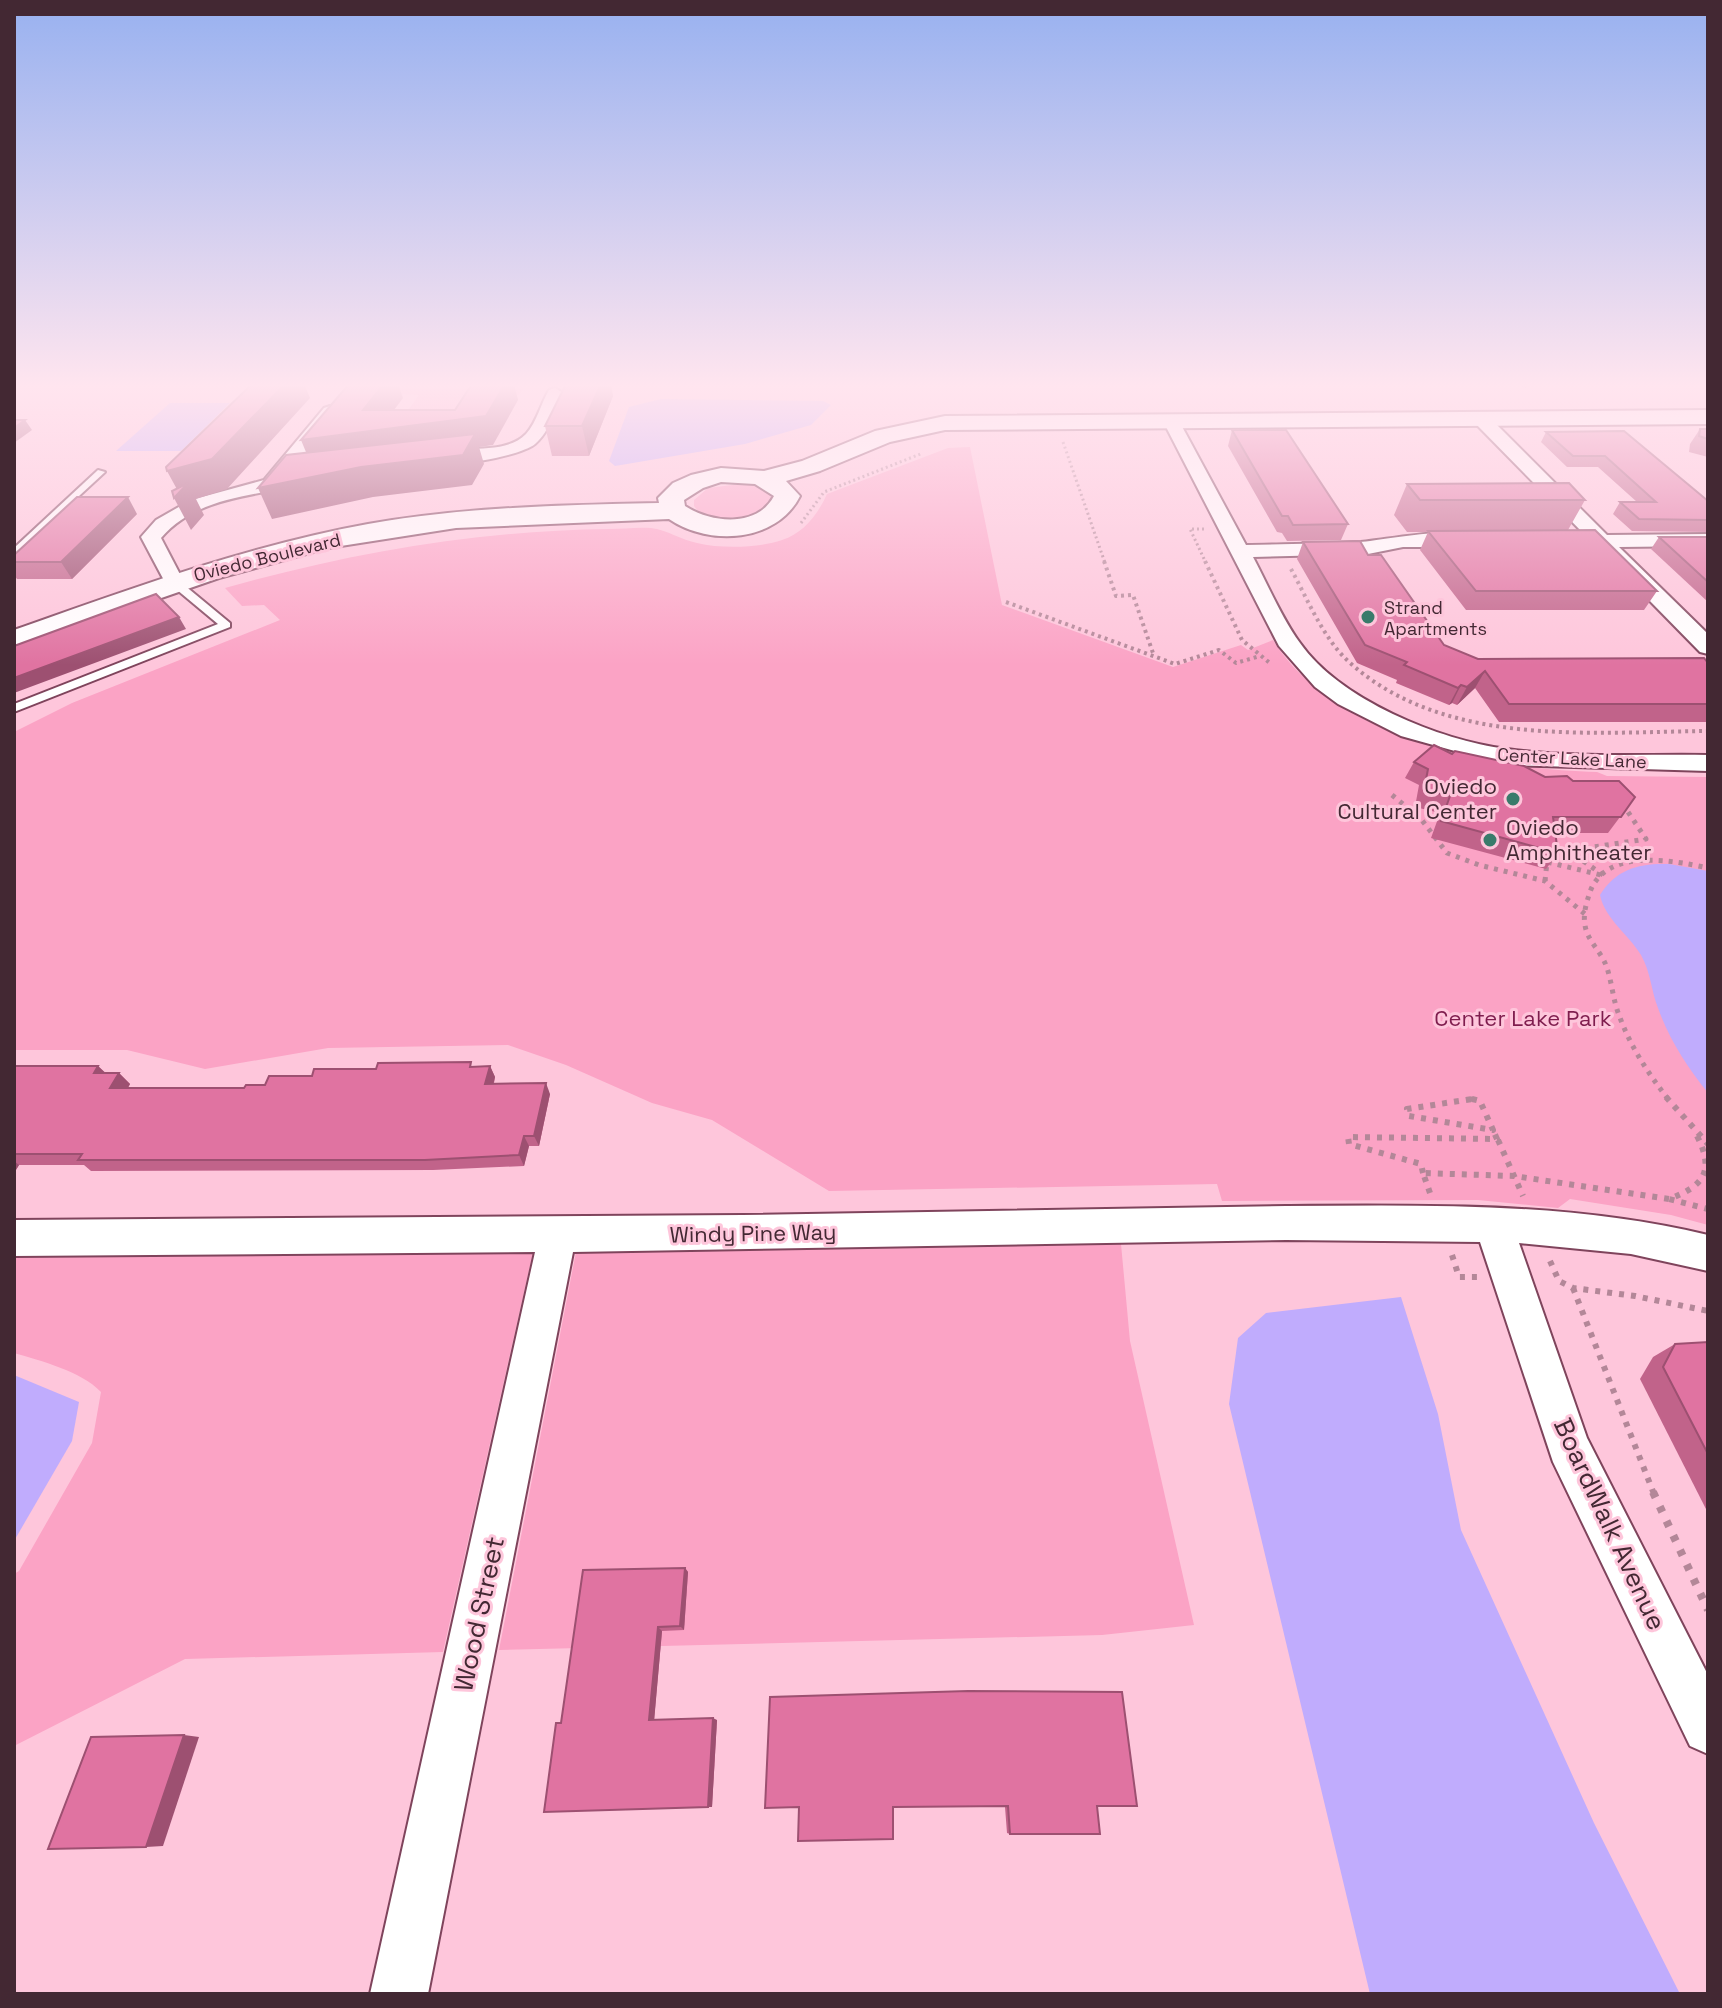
<svg xmlns="http://www.w3.org/2000/svg" width="1722" height="2008" font-family="'Space Grotesk',sans-serif">
<style>
.green{fill:#fba3c5}
.water{fill:#c0acfd}
.lines{fill:none;stroke-linecap:round;stroke-linejoin:round}
.lane-casing{stroke:#7f445c;stroke-width:4}
.street-casing{stroke:#7f445c;stroke-width:4}
.secondary-casing{stroke:#7f445c;stroke-width:4}
.path-far4{stroke:#b38798;stroke-width:3;stroke-dasharray:2 3;stroke-linecap:butt}
.path-far3{stroke:#b38798;stroke-width:4;stroke-dasharray:3 4;stroke-linecap:butt}
.path-far2{stroke:#b38798;stroke-width:5;stroke-dasharray:4 6;stroke-linecap:butt}
.path-far1{stroke:#b38798;stroke-width:6;stroke-dasharray:5 7;stroke-linecap:butt}
.path{stroke:#b38798;stroke-width:8;stroke-dasharray:6 10;stroke-linecap:butt}
.lane{fill:#fff;fill-rule:evenodd}
.street{fill:#fff;fill-rule:evenodd}
.secondary{fill:#fff;fill-rule:evenodd}
.wall{fill:#c1638a}
.shaded-wall{fill:#9d5071}
.building{fill:#e073a1;stroke:#9d5071;stroke-width:2}
.poi-dot{fill:#3a7b6b;stroke:#fec6db;stroke-width:3}
.labels{text-anchor:middle;dominant-baseline:central;stroke-width:6;stroke-linejoin:round;paint-order:stroke}
.far-street-label{font-size:18px;fill:#432833;stroke:#fec6db}
.far-poi-label{font-size:18px;fill:#432833;stroke:#fec6db;text-anchor:start}
.poi-label{font-size:22px;fill:#432833;stroke:#fec6db;text-anchor:end}
.park-label{font-size:22px;fill:#7f1d4e;stroke:#fec6db}
.street-label{font-size:22px;fill:#432833;stroke:#fec6db}
.near-street-label{font-size:26px;fill:#432833;stroke:#fec6db}
</style>
<rect width="100%" height="100%" fill="#fec6db"/>
<g class="green">
<path d="M222 384H683L682 387H525L519 395H478L469 409H409L419 395 384 393 379 387 217 388Z"/>
<path d="M970 447 1002 605 1173 667 1241 645 1248 650 1273 640C1334 738 1491 770 1597 772L1607 776 1708 777V1225L1671 1215 1570 1199 1558 1208 1478 1200 1222 1201 1217 1184 829 1191 712 1120 652 1103 566 1065 508 1045 328 1048 205 1069 127 1050H14V732L72 703 280 620 264 605 242 606 225 588C354 552 474 531 609 529 622 529 637 527 651 528 667 530 682 540 697 543 722 549 758 548 782 540 804 533 818 514 827 494L948 448Z"/>
<path d="M748 483 760 486 775 495 768 513C745 518 710 530 694 506V500L708 488Z"/>
<path d="M1121 1244 1130 1341 1194 1625 1102 1635 499 1650 576 1252Z"/>
<path d="M533 1252 443 1652 185 1659 14 1746V1574L19 1571 92 1443 101 1392C81 1371 41 1361 14 1353V1256Z"/>
</g>
<g class="water">
<path d="M661 399 823 401 831 405 811 425 745 444 615 466 609 461 629 407Z"/>
<path d="M170 403H230L181 451H116Z"/>
<path d="M1669 864 1708 871V1093C1687 1067 1669 1039 1658 1008 1651 990 1651 973 1641 955 1629 935 1605 919 1600 895 1616 869 1639 863 1669 864Z"/>
<path d="M1401 1297 1438 1414 1461 1530 1594 1823 1680 1994H1370L1229 1404 1238 1338 1266 1313Z"/>
<path d="M14 1375 79 1402 72 1441 14 1541Z"/>
</g>
<g class="lines">
<g class="lane-casing">
<g id="lane">
<path d="M98 470 105 472 14 556V548Z"/>
<path d="M170 580H178L230 623V627L14 712V704L218 624 170 584Z"/>
</g>
</g>
<g class="street-casing">
<g id="street">
<path d="M555 388 563 393C555 410 550 431 535 444 521 456 444 471 431 459 450 440 502 459 526 434 537 422 541 403 549 390Z"/>
<path d="M330 406 338 411 286 477 305 476 308 480 305 484C256 496 197 496 161 538L184 582 174 588 167 586 141 537 156 520 191 500 264 480 324 408Z"/>
<path d="M1481 414 1487 415 1607 535 1708 534V546L1619 547 1708 634V654L1700 652 1597 547 1556 545 1553 541 1556 537 1585 535 1475 423 1473 419 1475 415Z"/>
<path d="M1171 416 1179 421 1246 545C1284 544 1322 544 1359 542 1383 541 1459 523 1475 541L1465 547H1403L1368 554 1253 557C1268 585 1281 617 1300 643 1340 700 1439 740 1507 749 1572 758 1642 754 1708 755V771L1505 765 1401 736 1338 704 1315 687 1279 646 1163 421Z"/>
<path d="M1286 1206C1428 1205 1570 1202 1708 1235V1271L1631 1254 1519 1243 1587 1438 1708 1675V1754L1690 1746 1553 1462 1480 1242 1286 1240 573 1252 428 1994H370L535 1252 14 1256V1220L743 1215Z"/>
</g>
</g>
<g class="secondary-casing">
<path id="secondary" d="M1708 410V424L945 430 890 442 820 471 786 481 800 496C777 542 710 547 669 519L456 528 328 548 219 578 14 649V630C130 589 247 546 368 524 464 507 562 505 659 503L658 498 673 483 691 475 721 468 764 471 802 461 875 431 945 416ZM721 482 755 484 774 496C757 528 711 523 685 506L684 500 703 488Z"/>
</g>
<g class="path-far4">
<path d="M1063 442 1105 563"/>
<path d="M801 523 824 492 923 453"/>
<path d="M1204 529H1190L1206 563"/>
</g>
<g class="path-far3">
<path d="M1104 561 1116 596 1133 595 1154 656"/>
<path d="M1205 561 1242 640 1271 664"/>
<path d="M1291 569C1308 600 1323 638 1349 662 1444 748 1590 732 1708 731"/>
<path d="M1006 602 1175 664 1219 650 1236 663 1260 656"/>
</g>
<g class="path-far2">
<path d="M1392 795 1421 819 1447 853 1479 865 1545 881 1585 914"/>
<path d="M1603 875 1579 858 1574 850 1646 839 1622 803"/>
<path d="M1545 881 1547 862 1601 875"/>
<path d="M1470 1099H1473"/>
<path d="M1668 1099C1648 1073 1630 1046 1619 1015 1613 1000 1612 983 1607 968 1602 952 1587 941 1585 925 1583 915 1586 904 1589 895 1603 847 1672 860 1708 868"/>
</g>
<g class="path-far1">
<path d="M1666 1097 1708 1144"/>
<path d="M1472 1099 1480 1101 1493 1130 1409 1116 1407 1109Z"/>
<path d="M1697 1136C1715 1171 1704 1186 1669 1199L1708 1209"/>
<path d="M1498 1140 1523 1196"/>
<path d="M1423 1173 1421 1164 1349 1144 1348 1137 1497 1139 1493 1130"/>
<path d="M1430 1193 1423 1173 1514 1176 1669 1199"/>
<path d="M1452 1255 1459 1277H1478"/>
<path d="M1550 1261 1559 1281 1573 1288 1635 1296 1708 1311"/>
<path d="M1573 1288 1654 1494"/>
</g>
<path class="path" d="M1653 1492 1708 1610"/>
<use href="#lane" class="lane"/>
<use href="#street" class="street"/>
<use href="#secondary" class="secondary"/>
</g>
<g class="wall">
<path d="M1513 384H1528L1526 388Z"/>
<path d="M613 396 589 456H552L545 426Z"/>
<path d="M1700 429H1708V457L1689 452 1690 444Z"/>
<path d="M1232 430 1348 524 1341 540 1287 541 1282 533 1277 532 1228 446Z"/>
<path d="M1546 432 1708 501V532L1632 531 1613 514 1620 502H1637L1598 467H1567L1541 442Z"/>
<path d="M1407 484 1585 500 1568 530 1657 591 1644 610H1466L1420 550 1428 532H1407L1394 515Z"/>
<path d="M137 514 72 579H17L14 575V555Z"/>
<path d="M1659 537H1708V602L1651 549Z"/>
<path d="M1303 542 1368 555 1444 645 1478 659 1708 663V722H1499L1475 688 1457 705 1452 703 1449 705 1396 683 1397 680 1357 663 1297 559Z"/>
<path d="M1452 754 1545 777 1573 781 1635 797 1608 833H1555L1558 853 1546 869 1431 838 1440 813 1415 807 1419 785 1405 778 1414 762Z"/>
<path d="M14 1066H98L105 1073H119L130 1084 128 1088H244L312 1076 490 1066 495 1077 494 1083 550 1094 539 1146H529L524 1166 433 1170 91 1171 84 1165H19L14 1173Z"/>
<path d="M1708 1342V1513L1640 1379 1653 1357 1675 1344Z"/>
<path d="M685 1568 688 1572 684 1630 662 1631 654 1720H717L712 1807 561 1723Z"/>
<path d="M770 1697 1097 1806 1010 1834 1007 1833 1005 1807Z"/>
</g>
<g class="shaded-wall">
<path d="M285 384H304L310 398 227 489 196 499 204 515 191 530 174 498 179 493 167 471Z"/>
<path d="M384 384H398L403 398 379 430 486 416 505 384H514L518 400 493 445 479 447 484 464 472 485 373 497 272 519 258 488 361 467 313 469 301 440 363 410Z"/>
<path d="M601 384H611L613 396 589 456 582 426Z"/>
<path d="M25 420 32 430 14 443V428Z"/>
<path d="M128 497 137 514 72 579 61 562Z"/>
<path d="M179 617 186 629 14 693V678Z"/>
<path d="M1485 671 1475 688 1457 705 1467 687Z"/>
<path d="M1461 685 1452 703 1449 705 1458 688Z"/>
<path d="M98 1066 110 1077 94 1073Z"/>
<path d="M490 1066 495 1077 491 1094 485 1084Z"/>
<path d="M119 1073 130 1084 121 1099 110 1088Z"/>
<path d="M546 1083 550 1094 539 1146 534 1136Z"/>
<path d="M524 1136 529 1146 524 1166 519 1155Z"/>
<path d="M14 1161 19 1165 14 1173Z"/>
<path d="M685 1568 688 1572 684 1630 680 1626Z"/>
<path d="M658 1627 662 1631 654 1722 649 1720Z"/>
<path d="M713 1718 717 1720 712 1807H708Z"/>
<path d="M184 1735 199 1737 163 1846 146 1847Z"/>
</g>
<g class="building">
<path d="M252 384H285L212 459 167 471 166 467Z"/>
<path d="M349 384H384L363 410H455L472 384H505L486 416 301 440Z"/>
<path d="M566 384H601L582 426H545Z"/>
<path d="M14 420H25L14 428Z"/>
<path d="M1700 429H1708V439L1699 436Z"/>
<path d="M1232 430H1286L1348 524 1293 525 1288 516H1282Z"/>
<path d="M1624 431 1708 501V520L1639 519 1620 502H1656L1605 456H1573L1546 432Z"/>
<path d="M475 434 463 455 361 467 258 488 286 455Z"/>
<path d="M188 483 174 498 172 491Z"/>
<path d="M1569 483 1585 500H1420L1407 484Z"/>
<path d="M77 497H128L61 562H14V555Z"/>
<path d="M1595 530 1657 591H1476L1428 531Z"/>
<path d="M1659 537H1708V582Z"/>
<path d="M1360 541 1368 555H1381L1444 645 1478 659 1704 658 1708 663V704H1509L1485 671 1467 687 1461 685 1458 688 1404 665 1407 662 1365 645 1303 542Z"/>
<path d="M156 594 179 617 14 678V646Z"/>
<path d="M1434 745 1452 754 1455 751 1524 766 1545 777 1567 776 1573 781H1619L1635 797 1621 817H1553L1558 853 1441 821 1450 796 1424 790 1428 769 1414 762Z"/>
<path d="M471 1062 470 1067 490 1066 485 1084 546 1083 534 1136H524L519 1155 425 1160H78L82 1154H14V1066H98L94 1073H119L110 1088H244L246 1085H265L269 1076H312L314 1069H376L378 1063Z"/>
<path d="M1708 1342V1454L1663 1367 1675 1344Z"/>
<path d="M685 1568 680 1626 658 1627 649 1720 713 1718 708 1807 544 1812 556 1723H561L583 1570Z"/>
<path d="M968 1691 1122 1692 1137 1806H1097L1100 1834H1010L1008 1806 893 1807V1839L798 1841 799 1807 765 1808 770 1697Z"/>
<path d="M184 1735 146 1847 48 1849 91 1737Z"/>
</g>
<linearGradient id="sky" x2="0" y2="1"><stop stop-color="#98b1f0"/><stop offset="0.58" stop-color="#ffe5ef"/><stop offset="1" stop-color="#ffe5ef" stop-opacity="0"/></linearGradient>
<rect width="1722" height="665" fill="url(#sky)"/>
<g class="poi-dot">
<circle cx="1368" cy="617" r="8"/>
<circle cx="1513" cy="799" r="8"/>
<circle cx="1490" cy="840" r="8"/>
</g>
<g class="labels">
<g class="far-street-label">
<text transform="translate(267 557) rotate(-14)">Oviedo Boulevard</text>
<text transform="translate(1572 758) rotate(3)">Center Lake Lane</text>
</g>
<g class="far-poi-label">
<text x="1384" y="607">Strand<tspan x="1384" dy="21">Apartments</tspan></text>
</g>
<g class="poi-label">
<text x="1497" y="786">Oviedo<tspan x="1497" dy="25">Cultural Center</tspan></text>
<text x="1506" y="827" text-anchor="start">Oviedo<tspan x="1506" dy="25">Amphitheater</tspan></text>
</g>
<g class="park-label">
<text x="1523" y="1018">Center Lake Park</text>
</g>
<g class="street-label">
<text transform="translate(753 1233) rotate(-1)">Windy Pine Way</text>
</g>
<g class="near-street-label">
<text transform="translate(1610 1524) rotate(65)">BoardWalk Avenue</text>
<text transform="translate(479 1614) rotate(-78)">Wood Street</text>
</g>
</g>
<rect width="1722" height="2008" fill="none" stroke="#432833" stroke-width="32"/>
</svg>
